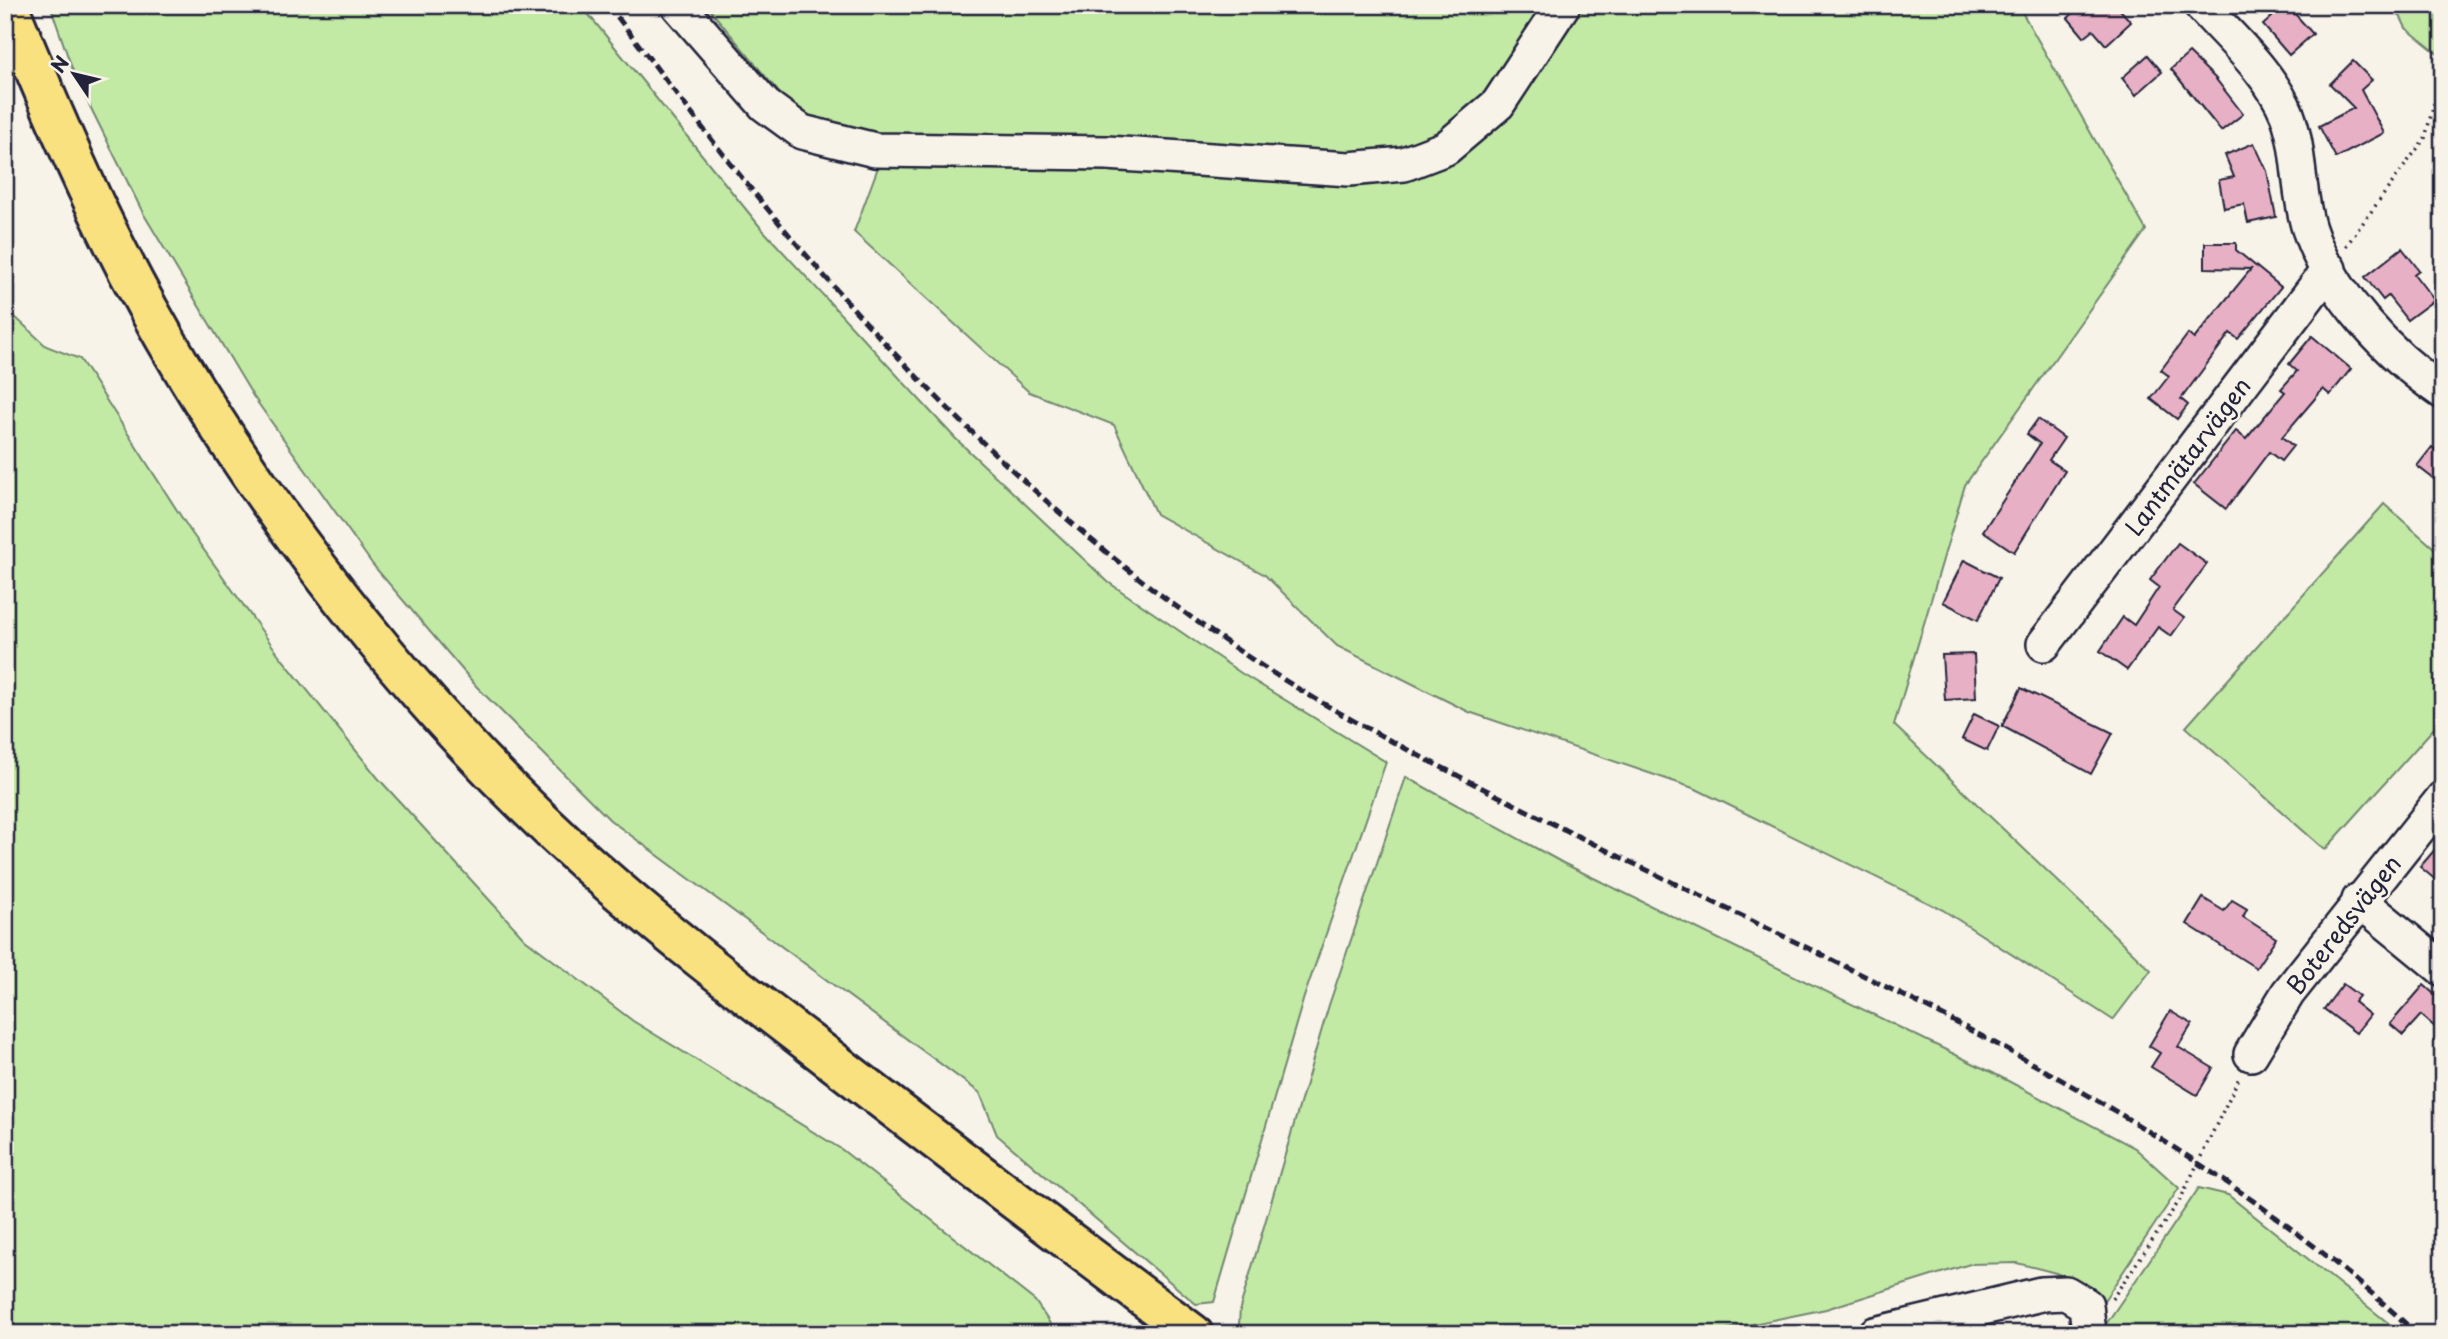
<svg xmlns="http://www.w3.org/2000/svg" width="2448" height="1339" font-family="'Playpen Sans',sans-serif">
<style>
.green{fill:#c2eaa5;stroke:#728670;stroke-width:2}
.building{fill:#e8b0c4;stroke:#22223b;stroke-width:2}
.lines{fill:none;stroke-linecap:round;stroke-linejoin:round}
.minor-casing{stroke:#22223b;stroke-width:38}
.highway-casing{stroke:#22223b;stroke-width:44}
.path{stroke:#22223b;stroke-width:3.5;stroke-dasharray:2 5;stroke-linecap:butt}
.minor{stroke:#f7f3e8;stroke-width:33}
.highway{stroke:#fae180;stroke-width:38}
.rail{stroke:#22223b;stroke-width:5;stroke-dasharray:10 5;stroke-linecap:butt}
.labels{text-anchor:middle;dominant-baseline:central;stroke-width:5;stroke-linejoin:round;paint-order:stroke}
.street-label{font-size:24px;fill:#22223b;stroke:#f7f3e8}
</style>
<rect width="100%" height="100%" fill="#f7f3e8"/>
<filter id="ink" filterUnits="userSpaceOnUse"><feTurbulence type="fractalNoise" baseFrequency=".0143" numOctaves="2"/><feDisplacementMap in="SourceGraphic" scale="14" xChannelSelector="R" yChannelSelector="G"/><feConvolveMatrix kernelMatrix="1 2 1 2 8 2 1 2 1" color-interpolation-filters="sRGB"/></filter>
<g filter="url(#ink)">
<g class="green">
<path d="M50 5H581L761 228 955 438 1108 582 1241 673 1386 762 1304 997 1214 1302 1196 1304 997 1135 980 1093 610 820 477 687 373 565 253 396 143 213 74 74Z"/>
<path d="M706 5H2018L2146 230 1965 485 1894 725 2151 970 2113 1020 1943 910 1696 789 1469 712 1337 646 1265 575 1156 514 1114 425 1029 392 854 232 877 170 801 119Z"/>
<path d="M2395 5H2443V58L2406 28Z"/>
<path d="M5 295 13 315 46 346 80 359 191 532 279 655 378 778 525 939 633 1021 841 1149 1035 1301 1057 1334H5Z"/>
<path d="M2384 504 2443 556V718L2325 850 2186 727Z"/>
<path d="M1406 777 1563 863 1993 1073 2135 1148 2179 1188 2097 1311 2080 1284 2056 1273 2017 1263 1970 1264 1826 1309 1704 1334H1249L1239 1325 1240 1308 1329 1005Z"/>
<path d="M2199 1188 2228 1195 2402 1334H2106L2104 1327Z"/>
</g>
<g class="building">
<path d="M2082 5H2116L2131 22 2106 45 2093 30 2084 37 2068 18Z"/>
<path d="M2261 5H2287L2313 34 2289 55 2263 25 2272 17Z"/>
<path d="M2189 53 2215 78 2243 114 2221 131 2171 69Z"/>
<path d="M2148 55 2162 72 2136 95 2122 78Z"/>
<path d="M2353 61 2372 80 2361 90 2384 133 2336 158 2319 126 2354 108 2330 84Z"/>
<path d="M2254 143 2267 171 2276 217 2248 223 2244 204 2224 208 2219 180 2234 177 2225 155Z"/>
<path d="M2205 243H2236V250L2281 287 2238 339 2230 333 2181 399 2188 405 2177 419 2151 399 2169 376 2161 370 2188 334 2194 339 2251 269 2205 268Z"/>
<path d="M2402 248 2419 270 2414 274 2434 300 2407 320 2388 296 2383 300 2365 277Z"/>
<path d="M2312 336 2351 369 2330 395 2323 389 2282 437 2293 446 2281 461 2269 452 2226 509 2194 484 2236 431 2246 439 2285 392 2281 389 2297 371 2289 364Z"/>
<path d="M2038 419 2064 438 2049 460 2065 471 2014 552 1983 531 2040 444 2027 434Z"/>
<path d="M2432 447 2443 456V486L2417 466Z"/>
<path d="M2178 543 2207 564 2173 610 2184 618 2171 636 2158 627 2127 670 2100 651 2123 617 2134 625 2159 587 2150 580Z"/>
<path d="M1964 560 1999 578 1978 620 1943 602Z"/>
<path d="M1974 654 1976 698 1945 700 1942 655Z"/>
<path d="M2021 688 2113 733 2091 774 2002 726Z"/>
<path d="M1974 714 1999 726 1987 751 1962 739Z"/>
<path d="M2443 840V886L2420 867Z"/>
<path d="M2203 898 2224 911 2232 900 2247 909 2243 917 2276 938 2256 968 2187 924Z"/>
<path d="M2343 984 2359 996 2354 1002 2370 1015 2356 1033 2324 1009Z"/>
<path d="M2424 985 2443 1002V1034L2421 1015 2403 1035 2390 1024Z"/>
<path d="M2170 1011 2192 1024 2178 1047 2213 1068 2197 1095 2151 1067 2160 1053 2149 1046Z"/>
</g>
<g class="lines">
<g class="minor-casing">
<g id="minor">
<path d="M678 5 765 105 802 132 875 150 1107 153 1349 169 1404 164 1446 148 1498 104 1563 5"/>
<path d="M2201 5C2230 38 2270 72 2287 114 2301 151 2297 192 2309 229 2330 293 2389 355 2443 392"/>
<path d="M2044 644 2329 269"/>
<path d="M2359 900 2443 969"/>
<path d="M2251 1054 2288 993 2443 798"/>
<path d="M1875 1334 2041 1294 2066 1293 2086 1305 2089 1334"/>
</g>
</g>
<g class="highway-casing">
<path id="highway" d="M8 5C39 81 71 157 107 230 218 456 401 697 589 865 666 934 748 996 830 1059 950 1152 1071 1243 1193 1334"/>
</g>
<g class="path">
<path d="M2346 246 2425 138 2443 69"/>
<path d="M2112 1299 2180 1200 2239 1078"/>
</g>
<use href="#minor" class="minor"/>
<use href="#highway" class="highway"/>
<path class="rail" d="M608 5C662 74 714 145 770 212 916 388 1080 550 1273 673 1350 722 1433 763 1514 804 1823 962 2160 1093 2417 1334"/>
</g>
</g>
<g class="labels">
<g class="street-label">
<text transform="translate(2187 456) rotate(-53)">Lantmätarvägen</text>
<text transform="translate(2343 924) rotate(-52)">Boteredsvägen</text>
</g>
</g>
<rect width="2448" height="1339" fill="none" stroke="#f7f3e8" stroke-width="28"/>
<rect x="14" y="14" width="2420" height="1311" fill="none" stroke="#22223b" stroke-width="2.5" filter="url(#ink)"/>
<g transform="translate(74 74) rotate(305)" stroke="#f7f3e8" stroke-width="5" paint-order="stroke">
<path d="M0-5L12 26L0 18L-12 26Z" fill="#22223b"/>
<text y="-10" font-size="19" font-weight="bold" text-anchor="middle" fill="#22223b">N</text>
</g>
</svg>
